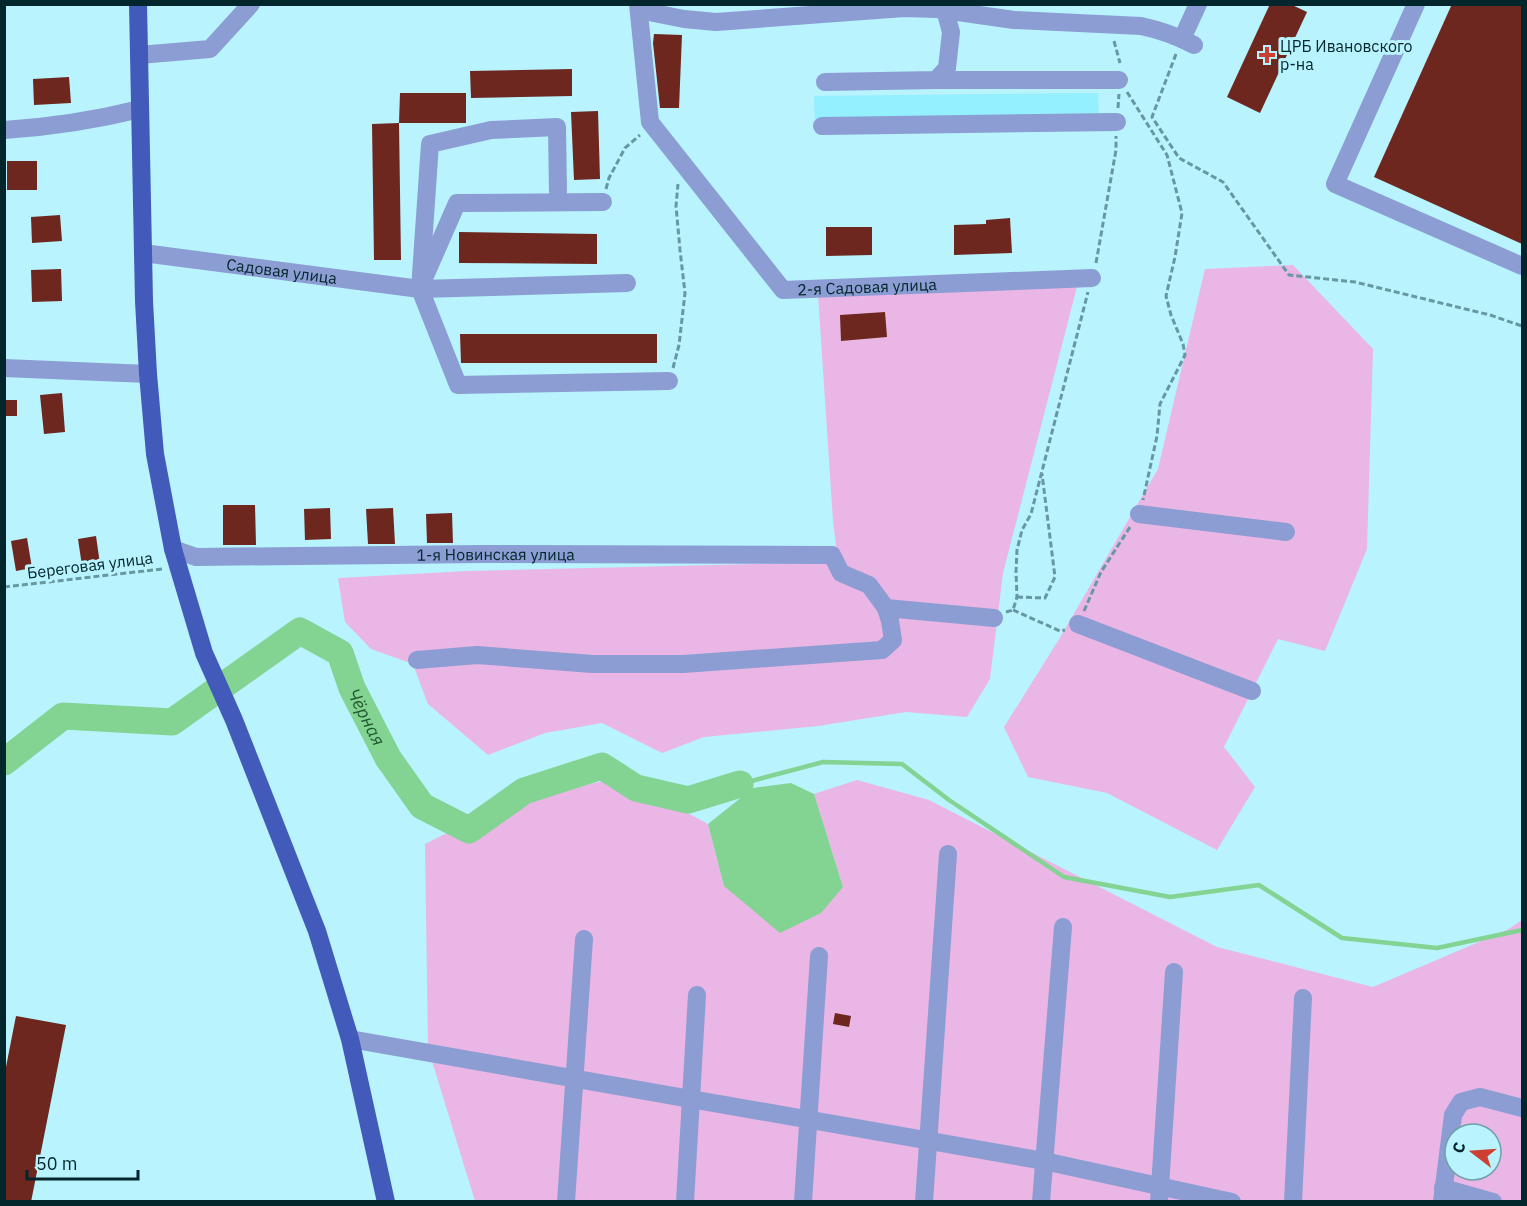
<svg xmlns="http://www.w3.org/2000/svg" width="1527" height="1206" font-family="'IBM Plex Sans',sans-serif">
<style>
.built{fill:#94effe}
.green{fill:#eab6e5;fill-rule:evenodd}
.water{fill:#83d393}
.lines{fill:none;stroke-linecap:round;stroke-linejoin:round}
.stream{stroke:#83d393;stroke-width:4.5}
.river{stroke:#83d393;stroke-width:27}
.building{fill:#6d271f}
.path{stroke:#6798a0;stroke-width:3;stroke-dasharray:6 3;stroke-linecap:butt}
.minor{stroke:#8b9dd2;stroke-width:18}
.major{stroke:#425aba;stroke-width:18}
.poi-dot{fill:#cc3f31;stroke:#b8f3fe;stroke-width:2}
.labels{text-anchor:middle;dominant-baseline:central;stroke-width:6;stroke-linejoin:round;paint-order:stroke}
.poi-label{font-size:16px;fill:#02262b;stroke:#b8f3fe;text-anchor:start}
.street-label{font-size:16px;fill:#02262b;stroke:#b8f3fe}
.water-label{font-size:18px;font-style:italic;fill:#225930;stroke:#b8f3fe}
</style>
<rect width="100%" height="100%" fill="#b8f3fe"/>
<path class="built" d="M1098 93 1099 122 815 124 814 96Z"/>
<g class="green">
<path d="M1293 265 1373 349 1367 549 1325 651 1278 639 1224 747 1255 787 1217 850 1107 793 1028 777 1004 727 1058 641 1158 469 1205 269Z"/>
<path d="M1078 283 1003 573 990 679 967 717 906 712 818 726 704 737 662 753 602 723 545 733 488 755 428 704 413 664 371 649 345 622 338 578 468 571 838 562 833 521 818 294Z"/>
<path d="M620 777 708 824 724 886 843 887 814 794 857 780 929 800 1217 947 1373 987 1507 930 1522 920V1201H475L428 1048 425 844 503 805ZM1455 1134H1491V1170H1455Z"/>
</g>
<path class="water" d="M791 783 814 794 843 887 821 913 780 933 724 886 708 824 753 788Z"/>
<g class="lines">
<path class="stream" d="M740 784 823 762 902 764 949 800 1064 877 1170 897 1259 885 1342 938 1437 948 1522 930"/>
<path class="river" id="s1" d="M4 762 63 716 172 722 300 631 340 653 352 688 388 758 422 806 469 830 524 791 602 766 636 788 688 800 740 784"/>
</g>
<g class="building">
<path d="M1270 4H1290L1307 12 1260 113 1227 97Z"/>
<path d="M1452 4H1522V244L1374 177Z"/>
<path d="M654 34 682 35 679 108H660L653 43Z"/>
<path d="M572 69V96L471 98 470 71Z"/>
<path d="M69 77 71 103 34 105 33 79Z"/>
<path d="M400 93H466V123H399Z"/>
<path d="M598 111 600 179 574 180 571 112Z"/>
<path d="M399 123 401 260H374L372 124Z"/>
<rect x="7" y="161" width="30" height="29"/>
<path d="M60 215 62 241 32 243 31 217Z"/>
<path d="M1010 218 1012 253 954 255V225L986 224V220Z"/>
<path d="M826 227H872V255L826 256Z"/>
<path d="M459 232 597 234V264L459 263Z"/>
<path d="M61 269 62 301 32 302 31 270Z"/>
<path d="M885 312 887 337 841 341 840 315Z"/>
<path d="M460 334H657V363H461Z"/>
<path d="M62 393 65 432 44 434 40 395Z"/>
<rect x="4" y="400" width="13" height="16"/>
<path d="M223 505H255L256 545H223Z"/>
<path d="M330 508 331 539 305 540 304 509Z"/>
<path d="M393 508 395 544H368L366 509Z"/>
<path d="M452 513 453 543H427L426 514Z"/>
<path d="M96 536 100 564 82 566 78 539Z"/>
<path d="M27 538 32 568 16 571 11 541Z"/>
<path d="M835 1013 851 1016 849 1027 833 1024Z"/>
<path d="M16 1016 66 1025 31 1202H4V1077Z"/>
</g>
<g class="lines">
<g class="path">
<path d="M1114 41 1120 63"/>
<path d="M1176 54 1152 117 1179 158 1223 182 1289 275 1355 282 1490 315 1522 326"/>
<path d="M1127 92 1167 155 1182 213 1175 257 1166 296 1171 315 1183 344 1185 355 1160 404 1157 436 1143 500"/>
<path d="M1118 108 1119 94"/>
<path d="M606 189 609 178 625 148 640 135"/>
<path d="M1096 263 1116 150V136"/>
<path d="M673 368 679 345 685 293 680 250 676 206 678 184"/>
<path d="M4 587 162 569"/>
<path d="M1017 597 1045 598 1055 577 1042 474"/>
<path d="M1013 610 1060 631 1065 630"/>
<path d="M1084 611 1101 572 1130 527"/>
<path d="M1006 612 1013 610 1017 597 1016 572 1017 550 1022 530 1031 514 1088 292"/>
</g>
<g class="minor">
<path id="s2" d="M638 4 650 122 783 290 1092 278"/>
<path d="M1416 4 1335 184 1522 266"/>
<path d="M639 10 684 19 716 22 904 8 937 9 1014 20 1141 26C1160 30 1177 36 1194 45"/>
<path d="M1182 39 1198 4"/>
<path d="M139 55 210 49 251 4"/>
<path d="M936 80H1119"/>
<path d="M825 82 936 80 947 68 951 32 945 10"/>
<path d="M822 126 1117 122"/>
<path d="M4 130C50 127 96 120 140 109"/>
<path d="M558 192 557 127 491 130 430 144 420 289 458 385 669 381"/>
<path id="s3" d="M143 253 420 289 627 283"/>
<path d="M425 276 457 203 603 202"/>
<path d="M4 368 148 374"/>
<path d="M1139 514 1286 532"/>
<path id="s4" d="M173 549 196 557 481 554 832 555 841 573 869 585 886 608 994 618"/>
<path d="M1078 624 1252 691"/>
<path d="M417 660 477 655 592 664H683L882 650 893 640 890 621 886 608"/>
<path d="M350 1039 1044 1161 1232 1202"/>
<path d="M1443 1188 1493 1202"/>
<path d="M566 1202 584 939"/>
<path d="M685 1202 697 995"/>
<path d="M803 1202 819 956"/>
<path d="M924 1202 948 854"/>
<path d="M1041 1202 1063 927"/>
<path d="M1159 1202 1174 972"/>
<path d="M1293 1202 1303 998"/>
<path d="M1442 1202 1453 1115 1461 1102 1480 1097 1522 1108"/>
</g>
<path class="major" d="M138 4 144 301 148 374 155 454 173 549 204 653 234 720 317 931 350 1039 386 1202"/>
</g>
<path class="poi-dot" d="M1264 46h6v6h6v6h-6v6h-6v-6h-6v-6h6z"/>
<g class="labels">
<g class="poi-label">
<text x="1280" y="46">ЦРБ Ивановского<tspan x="1280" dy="18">р-на</tspan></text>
</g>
<g class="street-label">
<text stroke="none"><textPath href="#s3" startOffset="140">Садовая улица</textPath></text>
<text stroke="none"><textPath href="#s2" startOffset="417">2-я Садовая улица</textPath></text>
<text stroke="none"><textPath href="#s4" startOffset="324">1-я Новинская улица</textPath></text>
<text transform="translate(90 565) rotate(-7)">Береговая улица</text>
</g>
<g class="water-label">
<text stroke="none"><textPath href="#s1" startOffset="456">Чёрная</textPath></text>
</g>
</g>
<rect width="1527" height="1206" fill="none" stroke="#02262b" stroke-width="12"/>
<g transform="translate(1473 1152) rotate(287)"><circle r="28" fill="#b8f3fe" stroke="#6fa1aa" stroke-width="1.5"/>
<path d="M0-4.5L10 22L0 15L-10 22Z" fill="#cc3f31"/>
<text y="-9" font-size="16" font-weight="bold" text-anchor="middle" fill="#02262b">С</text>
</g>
<path d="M27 1170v9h111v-9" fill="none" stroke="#02262b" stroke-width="3"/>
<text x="36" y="1170" font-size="18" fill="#02262b" stroke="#b8f3fe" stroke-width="4.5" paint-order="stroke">50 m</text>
</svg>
